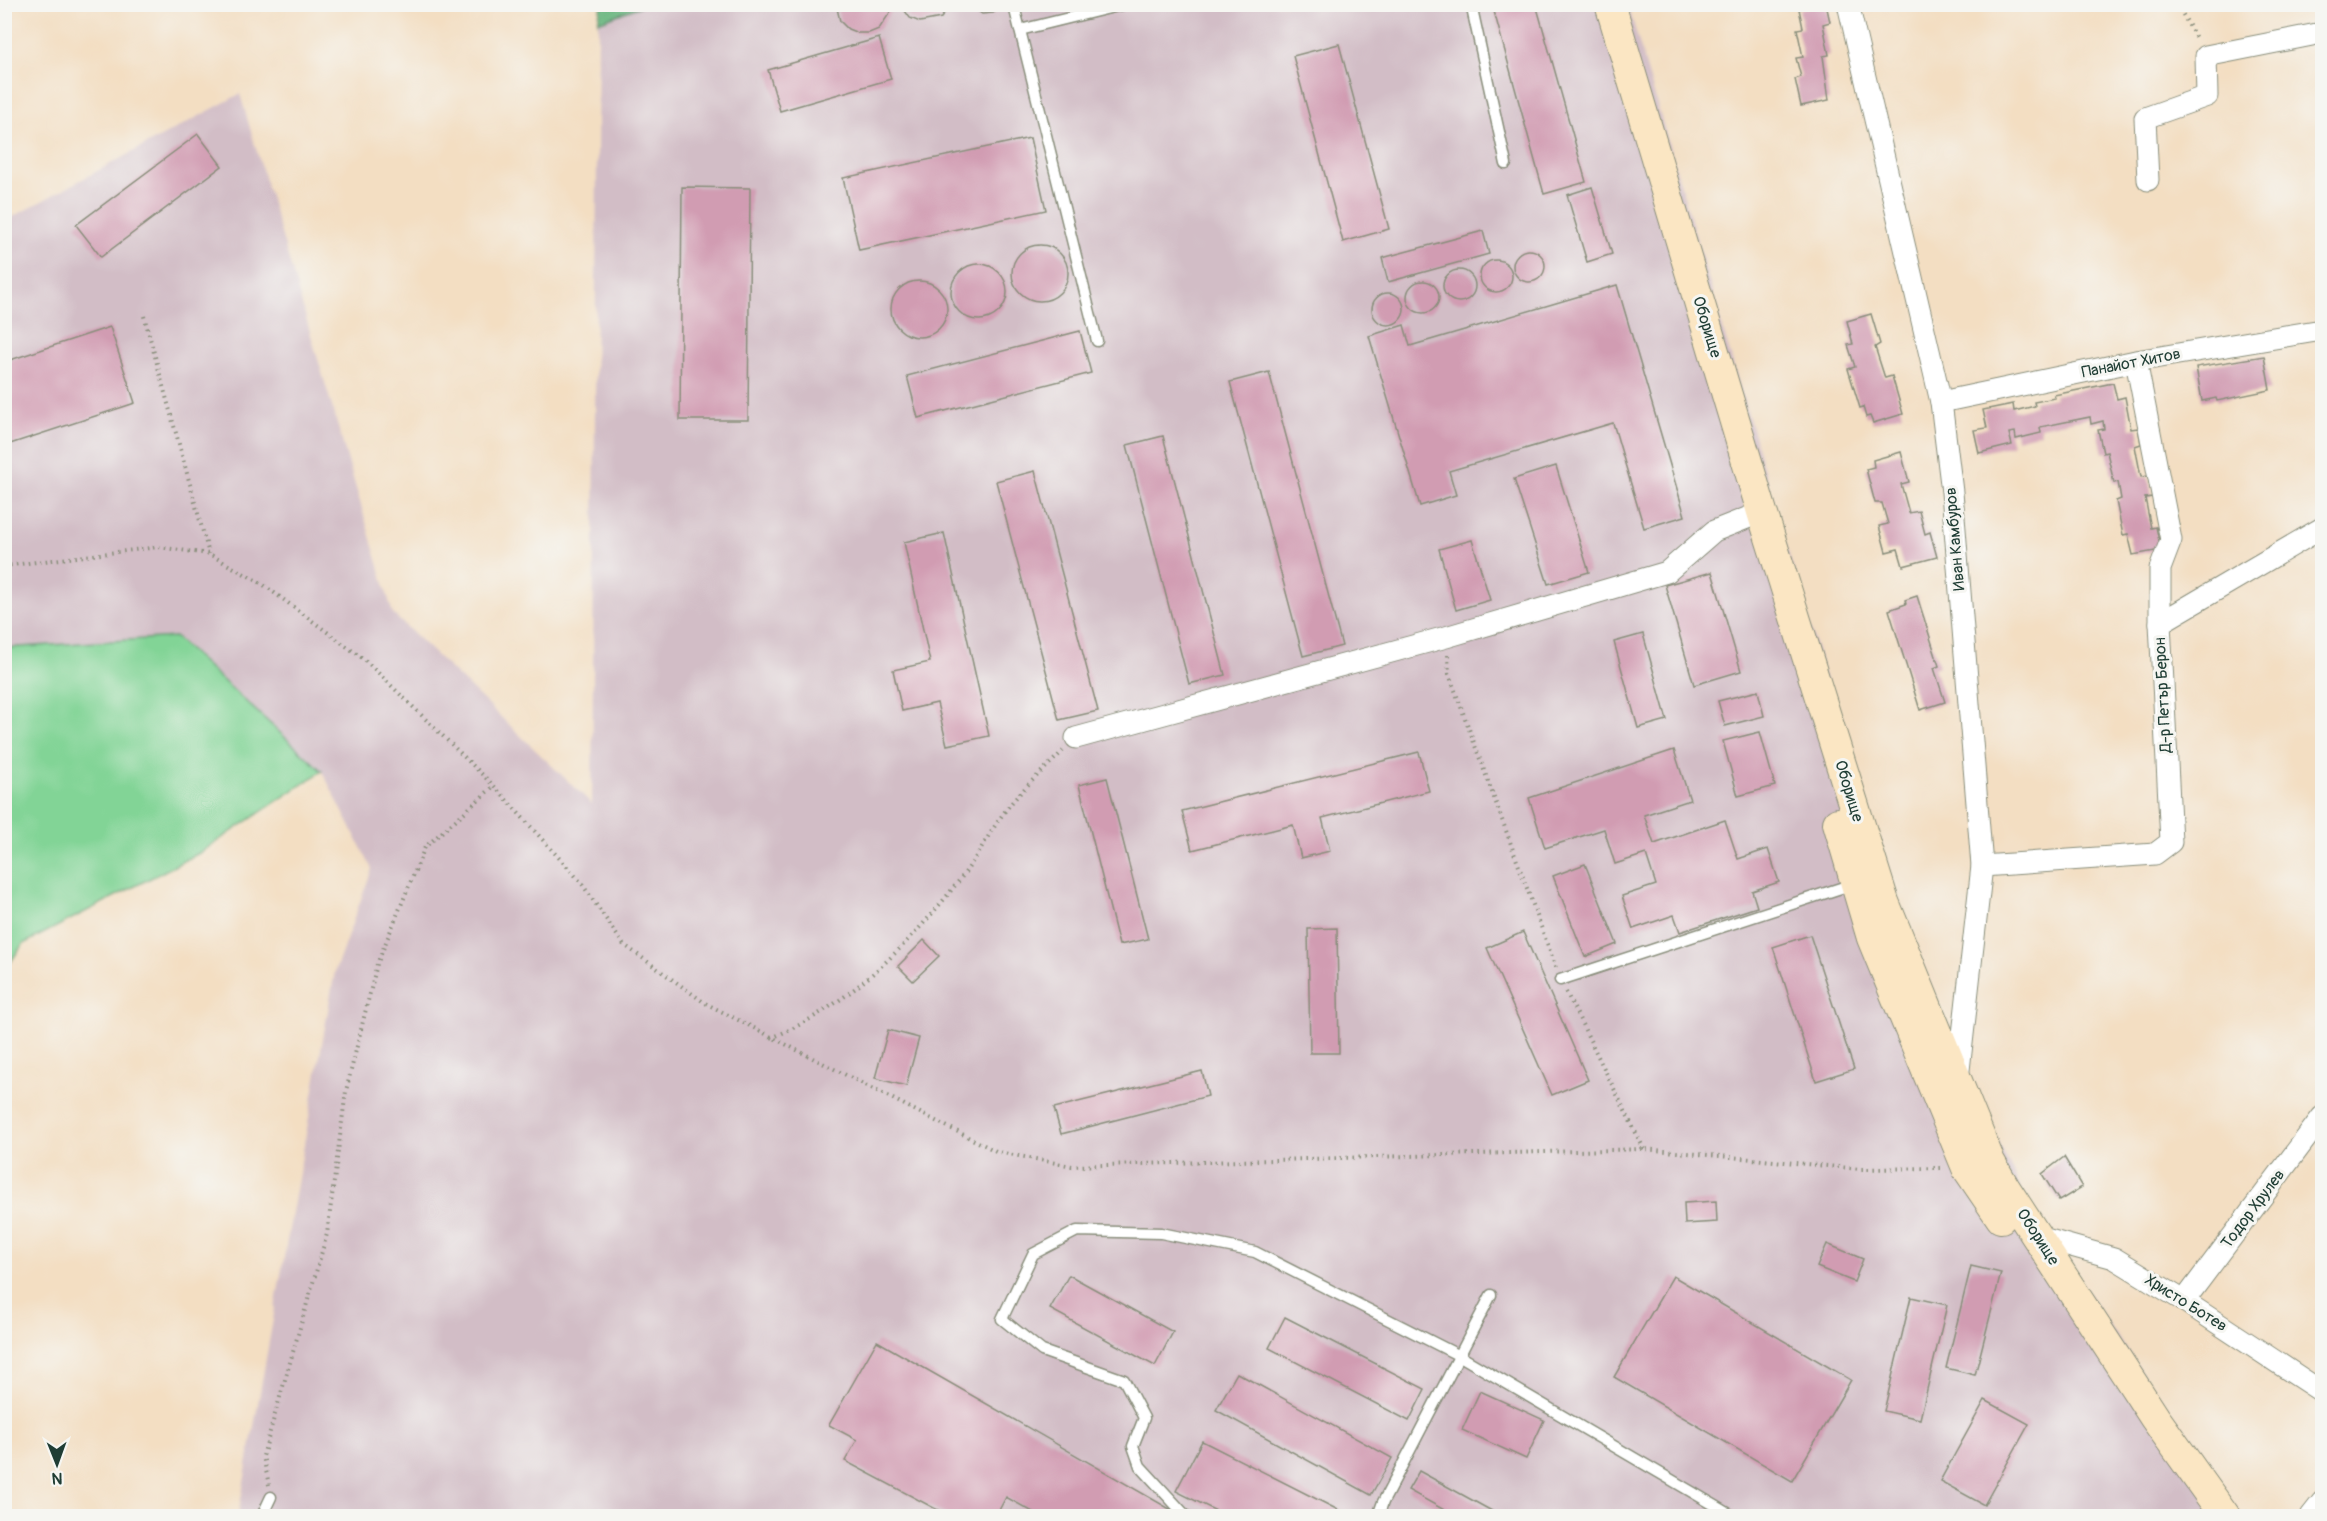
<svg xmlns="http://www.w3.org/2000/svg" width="2327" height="1521" font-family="Pangolin,sans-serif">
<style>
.industrial{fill:#d2bdc6}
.green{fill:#82d496;stroke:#508865;stroke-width:1.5}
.forest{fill:#69b67f;stroke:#447a5a;stroke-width:1.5}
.building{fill:#d19cb2}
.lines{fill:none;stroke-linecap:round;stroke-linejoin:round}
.lane-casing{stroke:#898e7b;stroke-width:13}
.street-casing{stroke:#898e7b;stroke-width:23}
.secondary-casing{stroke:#898e7b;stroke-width:32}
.path{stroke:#898e7b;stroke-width:4;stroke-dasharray:1.5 4.5;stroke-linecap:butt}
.lane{stroke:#fff;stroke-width:10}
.street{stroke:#fff;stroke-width:21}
.secondary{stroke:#fbe6c3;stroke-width:30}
.labels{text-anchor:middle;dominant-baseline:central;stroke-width:6;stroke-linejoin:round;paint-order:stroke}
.street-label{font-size:16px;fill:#1f3d34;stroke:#f6f6f2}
</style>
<rect width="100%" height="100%" fill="#f6f6f2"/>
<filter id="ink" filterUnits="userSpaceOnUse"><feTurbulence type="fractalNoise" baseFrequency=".0167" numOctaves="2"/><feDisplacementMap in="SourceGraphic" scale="12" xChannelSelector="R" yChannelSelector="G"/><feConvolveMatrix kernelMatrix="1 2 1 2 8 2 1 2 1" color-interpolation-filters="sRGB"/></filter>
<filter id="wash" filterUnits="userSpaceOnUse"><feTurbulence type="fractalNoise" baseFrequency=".008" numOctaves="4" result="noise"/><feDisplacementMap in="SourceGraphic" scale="24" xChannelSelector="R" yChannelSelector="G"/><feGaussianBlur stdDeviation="1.35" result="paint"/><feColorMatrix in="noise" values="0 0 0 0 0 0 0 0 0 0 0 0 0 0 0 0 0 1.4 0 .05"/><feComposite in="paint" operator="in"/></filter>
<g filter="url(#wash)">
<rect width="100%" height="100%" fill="#f3dec2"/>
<path class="industrial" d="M643 4 1628 5 1854 777 1908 938 1978 1100 2031 1210 2240 1516H238L335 971 372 869 322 771 175 637 5 648V221L240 94 393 614 592 804 598 22Z"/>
<path class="green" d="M175 637 322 771 201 852 23 944 5 970V648Z"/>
<path class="forest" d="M601 5V4L643 5 598 22Z"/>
<g id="blocks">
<g class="building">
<path d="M836 4H891V11L879 29 869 33H858L848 29 840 21Z"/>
<path d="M900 4H951L941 18 920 22 910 18Z"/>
<path d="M967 4H1008L993 13 982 14Z"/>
<path d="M1492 4H1536L1586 182 1544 194Z"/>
<path d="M1826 4 1830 22 1823 24 1829 55 1823 56 1829 100 1801 106 1795 79 1801 77 1796 58 1803 57 1797 29 1803 28 1799 9Z"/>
<path d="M879 38 891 79 780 111 768 70Z"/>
<path d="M1339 44 1389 229 1343 242 1293 56Z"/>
<path d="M198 134 222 166 101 257 76 225Z"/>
<path d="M1030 138 1046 210 859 250 843 178Z"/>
<path d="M682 187 750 188 748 420H680Z"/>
<path d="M1592 187 1612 254 1587 262 1567 195Z"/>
<path d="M1483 231 1489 254 1388 282 1382 258Z"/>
<circle cx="1040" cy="273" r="28"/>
<circle cx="1529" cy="266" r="16"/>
<circle cx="1496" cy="276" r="16"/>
<circle cx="979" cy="292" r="28"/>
<circle cx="1459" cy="286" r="16"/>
<circle cx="1423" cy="297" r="16"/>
<circle cx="919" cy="309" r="28"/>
<path d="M1617 285 1685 516 1644 528 1613 423 1449 471 1456 495 1420 506 1369 336 1404 325 1410 346Z"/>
<circle cx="1388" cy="309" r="16"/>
<path d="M1871 314 1880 344 1875 347 1885 378 1892 376 1903 414 1873 423 1870 416 1866 417 1863 407 1860 408 1848 369 1855 367 1848 345 1853 344 1847 321Z"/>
<path d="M110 327 135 403 4 446V362Z"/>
<path d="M1080 331 1091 373 918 418 907 376Z"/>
<path d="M2264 356 2270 390 2217 401 2216 398 2202 401 2196 367Z"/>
<path d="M1269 372 1342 646 1303 656 1230 382Z"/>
<path d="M2113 383 2117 399 2125 397 2131 429 2138 428 2141 444 2135 446 2141 477 2148 476 2152 497 2145 498 2151 528 2156 527 2161 550 2133 555 2128 534 2123 535 2116 501 2121 499 2118 482 2114 483 2107 452 2103 453 2098 430 2104 429 2103 421 2091 424 2090 417 2040 427 2041 433 2016 439 2015 432 2009 433 2012 445 1979 453 1974 430 1987 428 1983 410 2013 404 2014 411 2035 406 2034 402 2055 398 2054 395Z"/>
<path d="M1163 436 1225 675 1189 684 1127 445Z"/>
<path d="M1901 452 1909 482 1901 484 1909 513 1919 511 1925 534 1930 532 1937 557 1903 566 1898 549 1886 552 1879 526 1888 524 1882 503H1875L1866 469 1874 467 1873 460Z"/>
<path d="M1556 466 1589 572 1548 584 1514 479Z"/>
<path d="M1035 471 1098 711 1059 720 996 481Z"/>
<path d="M944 533 989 736 947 745 937 703 902 711 893 670 930 662 904 542Z"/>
<path d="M1472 540 1490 600 1456 610 1439 549Z"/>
<path d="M1712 572 1741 671 1694 685 1665 585Z"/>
<path d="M1917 596 1939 666 1934 668 1945 702 1920 710 1889 610 1906 604 1905 600Z"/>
<path d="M1643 634 1667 720 1638 728 1614 642Z"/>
<path d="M1758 691 1764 716 1725 726 1718 701Z"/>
<path d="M1760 732 1775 786 1738 796 1723 741Z"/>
<path d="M1674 750 1690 800 1644 815 1654 844 1725 820 1738 859 1768 849 1779 882 1752 891 1757 907 1680 932 1674 915 1633 929 1622 896 1656 885 1646 854 1615 864 1604 829 1545 848 1529 798Z"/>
<path d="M1419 752 1429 791 1322 818 1330 851 1301 858 1293 825 1192 850 1182 811Z"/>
<path d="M1107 778 1148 939 1119 945 1079 785Z"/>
<path d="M1585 864 1617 944 1585 957 1553 876Z"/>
<path d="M1337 928 1339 1053H1310L1308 929Z"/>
<path d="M1523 932 1588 1080 1552 1095 1487 948Z"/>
<path d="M1810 935 1854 1069 1816 1081 1773 947Z"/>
<path d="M924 940 939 956 913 981 898 966Z"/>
<path d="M888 1030 919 1038 906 1086 875 1078Z"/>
<path d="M1202 1071 1208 1096 1061 1134 1054 1108Z"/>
<path d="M2064 1157 2082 1187 2059 1201 2042 1174Z"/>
<path d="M1716 1201 1717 1222 1685 1224 1684 1203Z"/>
<path d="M1827 1244 1863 1259 1854 1282 1817 1267Z"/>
<path d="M1971 1266 2001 1273 1975 1375 1946 1368Z"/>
<path d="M1069 1275 1173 1332 1155 1366 1050 1309Z"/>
<path d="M1673 1276 1851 1380 1792 1481 1614 1377Z"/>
<path d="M1911 1297 1947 1305 1920 1419 1884 1411Z"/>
<path d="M1285 1317 1425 1389 1409 1421 1269 1348Z"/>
<path d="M877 1341 1175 1512 1172 1516H1040L1006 1497 996 1516H949L845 1461 857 1440 829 1425Z"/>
<path d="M1237 1373 1392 1458 1371 1495 1216 1410Z"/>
<path d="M1480 1391 1544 1420 1526 1459 1462 1430Z"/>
<path d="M1985 1400 2029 1424 1984 1505 1940 1481Z"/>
<path d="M1202 1441 1350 1516H1226L1176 1491Z"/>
<path d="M1419 1471 1501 1516H1455L1408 1490Z"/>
</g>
</g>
</g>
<g filter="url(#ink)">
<use href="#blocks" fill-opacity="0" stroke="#898e7b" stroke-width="1.5"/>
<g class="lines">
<g class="lane-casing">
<g id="lane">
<path d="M1018 4 1015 10 1097 341"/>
<path d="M1471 4 1506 164"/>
<path d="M1020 30 1126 4"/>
<path d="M1560 980 1853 884"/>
<path d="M262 1516 271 1497"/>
<path d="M1186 1516 1140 1466 1133 1446 1144 1418 1124 1380 1042 1351 1002 1319 1033 1254 1077 1231 1161 1233 1255 1252 1460 1356 1733 1516"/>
<path d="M1378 1516 1383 1502 1491 1295"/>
</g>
</g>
<g class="street-casing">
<g id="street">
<path d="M1848 4 1941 402 1952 492 1982 866 1958 1079"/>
<path d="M2148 180 2145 118 2207 96 2206 56 2322 33"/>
<path d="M1941 402 2136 361 2322 330"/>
<path d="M2160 623 2322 528"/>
<path d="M1076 738 1446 637 1667 572 1714 531 1762 512"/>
<path d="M1982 866 2155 854 2171 842 2160 623V569L2171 540 2136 361"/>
<path d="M2039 1237 2114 1258 2184 1301 2322 1392"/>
<path d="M2184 1301 2322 1117"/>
<path d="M2311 1516 2322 1502"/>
</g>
</g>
<g class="secondary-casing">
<g id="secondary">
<path d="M1610 4 1762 512 1884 902 1990 1162 2005 1188 2155 1418 2225 1516"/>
<path d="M1838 823 1872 938 1967 1168 2001 1218"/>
</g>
</g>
<g class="path">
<path d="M2177 4 2197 40"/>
<path d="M144 316 209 554"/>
<path d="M4 566 158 547 209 554 261 583 365 660 494 786 580 881 623 944 705 1003 930 1118 998 1152 1072 1166 1644 1149 1860 1169 1942 1168"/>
<path d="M1448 655 1449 674 1556 968"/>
<path d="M1566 992 1644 1149"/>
<path d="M771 1038C848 1007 910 944 961 878 978 856 991 829 1009 806 1025 786 1045 769 1063 751"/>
<path d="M269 1485 263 1456 327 1234 346 1091 377 964 425 847 494 786"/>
</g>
<use href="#lane" class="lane"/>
<use href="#street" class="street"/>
<use href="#secondary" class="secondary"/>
</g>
</g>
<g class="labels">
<g class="street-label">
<text transform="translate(1707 327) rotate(73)">Оборище</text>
<text transform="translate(2131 363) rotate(-11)">Панайот Хитов</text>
<text transform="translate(1955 539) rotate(-95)">Иван Камбуров</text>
<text transform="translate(2163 695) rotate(-93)">Д-р Петър Берон</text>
<text transform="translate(1849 791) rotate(73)">Оборище</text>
<text transform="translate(2253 1209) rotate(-53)">Тодор Хрулев</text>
<text transform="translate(2038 1237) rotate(57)">Оборище</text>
<text transform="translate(2186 1303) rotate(32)">Христо Ботев</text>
</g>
</g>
<rect width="2327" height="1521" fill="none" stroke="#f6f6f2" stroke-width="24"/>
<g transform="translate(57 1464) rotate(179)" stroke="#f6f6f2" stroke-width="4.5" paint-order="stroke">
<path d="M0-4.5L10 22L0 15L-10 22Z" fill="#1f3d34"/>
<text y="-9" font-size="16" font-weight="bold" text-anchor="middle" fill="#1f3d34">N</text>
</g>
</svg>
